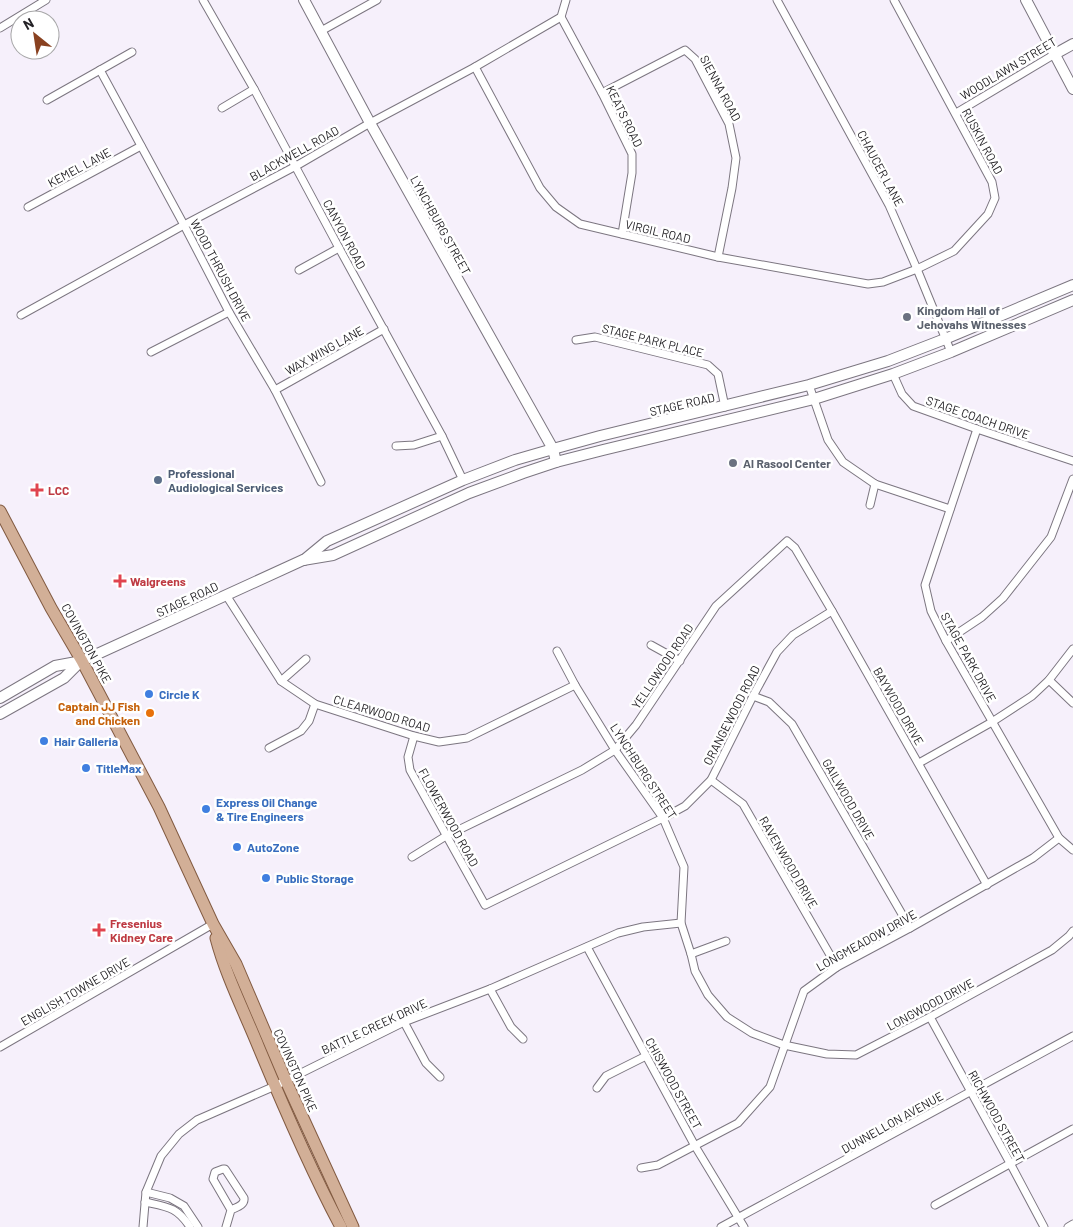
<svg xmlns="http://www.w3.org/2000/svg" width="1073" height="1227" font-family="Barlow,sans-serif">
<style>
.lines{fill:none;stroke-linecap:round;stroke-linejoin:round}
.street-casing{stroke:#7c7680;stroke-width:9}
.secondary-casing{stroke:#7c7680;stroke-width:12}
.primary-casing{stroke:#825b42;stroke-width:13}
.street{stroke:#fff;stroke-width:7}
.secondary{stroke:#fff;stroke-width:10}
.primary{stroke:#d2af97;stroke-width:11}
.worship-dot{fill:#6b7280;stroke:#fff;stroke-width:2}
.service-dot{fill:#5c6f8a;stroke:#fff;stroke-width:2}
.health-dot{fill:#e0444e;stroke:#fff;stroke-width:2}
.shop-dot{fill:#3f7fe0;stroke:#fff;stroke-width:2}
.food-dot{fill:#e8710a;stroke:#fff;stroke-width:2}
.labels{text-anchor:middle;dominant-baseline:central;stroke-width:5;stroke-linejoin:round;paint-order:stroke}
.street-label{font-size:12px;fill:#242226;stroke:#fff}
.worship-label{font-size:12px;font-weight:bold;fill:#5b616d;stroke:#fff;text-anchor:start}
.service-label{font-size:12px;font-weight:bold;fill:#4e5e75;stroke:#fff;text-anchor:start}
.health-label{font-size:12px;font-weight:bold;fill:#be3a42;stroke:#fff;text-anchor:start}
.shop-label{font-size:12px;font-weight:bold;fill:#366cbe;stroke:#fff;text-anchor:start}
.food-label{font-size:12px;font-weight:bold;fill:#c56008;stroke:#fff;text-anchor:end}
</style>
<rect width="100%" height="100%" fill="#f6f0fb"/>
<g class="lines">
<g class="street-casing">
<g id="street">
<path d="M203 0 254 89 339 248 442 436 463 480"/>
<path d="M777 0 889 205 917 269 951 352"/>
<path d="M561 17 602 93 632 154V173L622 234"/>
<path d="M0 28 46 0"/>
<path d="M321 31 377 0"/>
<path d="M475 67 540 188 556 207 580 224 718 257 868 284 883 282 917 269 954 251 988 214 995 198 992 182 894 0"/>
<path d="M100 70 184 225 229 312 275 390 321 482"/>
<path d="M602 93 685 50 695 59 729 124 736 158 732 188 718 257"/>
<path d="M47 100 132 52"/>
<path d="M222 108 254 89"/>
<path d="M956 113 1055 54"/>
<path d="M28 207 141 146"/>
<path d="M299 270 339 248"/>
<path d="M21 315 184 225 296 166 370 123 475 67 561 17 566 0"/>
<path d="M576 340 595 337 708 365 718 374 725 407"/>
<path d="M151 352 229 312"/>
<path d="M893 374 902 394 913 406 977 429 1073 461"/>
<path d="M809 385 828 440 843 462 875 484 950 509"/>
<path d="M275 390 384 329"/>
<path d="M977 429 925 585 931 611 946 641 1059 838 1073 850"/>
<path d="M396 446 414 445 442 436"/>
<path d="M870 505 875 484"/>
<path d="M226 595 281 681 315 704 414 736 439 742 467 738 575 685"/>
<path d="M946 641 982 617 1003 598 1051 537 1073 479"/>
<path d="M651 645 680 661"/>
<path d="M557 651 575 685 615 750 663 818 684 867 681 923 691 954 695 971 708 995 727 1017 752 1033 784 1045 827 1054 856 1055 930 1017 1052 950 1069 936 1073 931"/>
<path d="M1049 680 1073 703"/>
<path d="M281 681 306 659"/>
<path d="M753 696 769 702 792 724 910 928"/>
<path d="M414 736 408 757 410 770 485 905 663 818 685 806 711 780 753 696 777 652 793 635 832 611"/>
<path d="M269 748 301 731 309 721 315 704"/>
<path d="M919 763 992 722 1032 696 1049 680 1073 649"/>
<path d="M711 780 743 804 837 967"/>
<path d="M412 857 446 836 582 770 615 750 636 725 716 606 787 541 795 548 832 611 987 885"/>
<path d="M587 947 695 1146 744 1227"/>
<path d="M691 954 726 941"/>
<path d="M490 989 511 1027 523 1039"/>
<path d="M930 1017 1010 1163 1044 1227"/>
<path d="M404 1022 426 1063 440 1077"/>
<path d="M0 1047 213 924"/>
<path d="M597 1088 606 1076 646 1056"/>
<path d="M641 1168 658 1165 738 1123 770 1087 804 991 837 967 910 928 1033 858 1059 838"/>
<path d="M146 1192 170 1198 184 1206 198 1227"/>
<path d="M145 1202C168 1207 177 1207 190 1227"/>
<path d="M935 1205 1073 1129"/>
<path d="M143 1227 146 1192 161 1156 179 1134 197 1120 275 1086 404 1022 490 989 618 933 643 927 681 923"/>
<path d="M226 1227 231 1210C237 1207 245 1205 244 1198L225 1169H223L215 1172 213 1179 231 1210"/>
<path d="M721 1227 1073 1036"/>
<path d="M1068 1227 1073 1224"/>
</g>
</g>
<g class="secondary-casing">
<g id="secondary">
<path d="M304 0 370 123 553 449 556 462"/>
<path d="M1026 0 1073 89"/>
<path d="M1055 54 1073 44"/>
<path d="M304 560 327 541 463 480 515 460 553 449 600 436 809 385 888 361 945 339 1073 285"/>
<path d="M0 698 55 666 82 661 303 560 333 555 469 493 523 473 556 462 603 450 814 399 893 374 951 352 1073 300"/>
<path d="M0 714 64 678 81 661"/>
</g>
</g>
<g class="primary-casing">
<g id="primary">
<path d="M0 511 51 608 82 661 159 807 213 924 236 964 286 1081 353 1227"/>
<path d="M216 938C226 976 244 1011 259 1048 284 1108 310 1169 341 1227"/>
</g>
</g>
<use href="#street" class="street"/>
<use href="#secondary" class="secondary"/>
<use href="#primary" class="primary"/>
</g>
<g class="worship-dot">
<circle cx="907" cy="317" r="5"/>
<circle cx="733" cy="463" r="5"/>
</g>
<circle class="service-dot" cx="158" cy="480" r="5"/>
<g class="health-dot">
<path d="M34.5 482.5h5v5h5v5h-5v5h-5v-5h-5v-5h5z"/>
<path d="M117.5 573.5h5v5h5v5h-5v5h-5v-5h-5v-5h5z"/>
<path d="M96.5 922.5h5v5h5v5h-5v5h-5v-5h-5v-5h5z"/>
</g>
<g class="shop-dot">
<circle cx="149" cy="694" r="5"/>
<circle cx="44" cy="741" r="5"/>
<circle cx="86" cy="768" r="5"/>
<circle cx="206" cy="809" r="5"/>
<circle cx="237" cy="847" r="5"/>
<circle cx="266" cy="878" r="5"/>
</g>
<circle class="food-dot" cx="150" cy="713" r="5"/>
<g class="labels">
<g class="street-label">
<text transform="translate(1008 68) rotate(-31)">WOODLAWN STREET</text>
<text transform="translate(721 88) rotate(62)">SIENNA ROAD</text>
<text transform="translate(625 116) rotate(64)">KEATS ROAD</text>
<text transform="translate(983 141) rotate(62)">RUSKIN ROAD</text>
<text transform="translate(294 153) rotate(-29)">BLACKWELL ROAD</text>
<text transform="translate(79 167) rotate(-28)">KEMEL LANE</text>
<text transform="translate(881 168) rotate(62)">CHAUCER LANE</text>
<text transform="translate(441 225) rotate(61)">LYNCHBURG STREET</text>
<text transform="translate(658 231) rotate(13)">VIRGIL ROAD</text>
<text transform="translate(345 234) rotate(62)">CANYON ROAD</text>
<text transform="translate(221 270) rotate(62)">WOOD THRUSH DRIVE</text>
<text transform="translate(653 340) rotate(14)">STAGE PARK PLACE</text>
<text transform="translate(324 350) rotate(-29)">WAX WING LANE</text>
<text transform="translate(682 404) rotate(-13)">STAGE ROAD</text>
<text transform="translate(978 417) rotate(19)">STAGE COACH DRIVE</text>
<text transform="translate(187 599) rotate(-25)">STAGE ROAD</text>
<text transform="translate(87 643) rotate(61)">COVINGTON PIKE</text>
<text transform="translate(969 657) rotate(61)">STAGE PARK DRIVE</text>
<text transform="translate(662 666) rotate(-56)">YELLOWOOD ROAD</text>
<text transform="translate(899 706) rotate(60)">BAYWOOD DRIVE</text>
<text transform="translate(382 713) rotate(17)">CLEARWOOD ROAD</text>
<text transform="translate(731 715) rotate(-63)">ORANGEWOOD ROAD</text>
<text transform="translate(644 771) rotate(57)">LYNCHBURG STREET</text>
<text transform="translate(849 799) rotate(60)">GAILWOOD DRIVE</text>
<text transform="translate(449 817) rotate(61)">FLOWERWOOD ROAD</text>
<text transform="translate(789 862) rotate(60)">RAVENWOOD DRIVE</text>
<text transform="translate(866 940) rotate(-29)">LONGMEADOW DRIVE</text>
<text transform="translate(75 991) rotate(-30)">ENGLISH TOWNE DRIVE</text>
<text transform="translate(930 1004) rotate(-28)">LONGWOOD DRIVE</text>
<text transform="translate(374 1026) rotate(-25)">BATTLE CREEK DRIVE</text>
<text transform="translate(296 1070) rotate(66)">COVINGTON PIKE</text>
<text transform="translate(674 1083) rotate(61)">CHISWOOD STREET</text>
<text transform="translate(997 1116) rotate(61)">RICHWOOD STREET</text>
<text transform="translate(892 1122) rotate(-29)">DUNNELLON AVENUE</text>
</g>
<g class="worship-label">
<text x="917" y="310">Kingdom Hall of<tspan x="917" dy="14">Jehovahs Witnesses</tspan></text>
<text x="743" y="463">Al Rasool Center</text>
</g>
<g class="service-label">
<text x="168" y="473">Professional<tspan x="168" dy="14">Audiological Services</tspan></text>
</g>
<g class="health-label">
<text x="48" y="490">LCC</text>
<text x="130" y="581">Walgreens</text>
<text x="110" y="923">Fresenius<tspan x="110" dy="14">Kidney Care</tspan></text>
</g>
<g class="shop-label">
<text x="159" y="694">Circle K</text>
<text x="54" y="741">Hair Galleria</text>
<text x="96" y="768">TitleMax</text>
<text x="216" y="802">Express Oil Change<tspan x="216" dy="14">&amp; Tire Engineers</tspan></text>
<text x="247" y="847">AutoZone</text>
<text x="276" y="878">Public Storage</text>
</g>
<g class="food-label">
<text x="140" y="706">Captain JJ Fish<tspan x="140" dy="14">and Chicken</tspan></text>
</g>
</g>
<g transform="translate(35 35) rotate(330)"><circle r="24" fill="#ffffff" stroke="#a7a7a8"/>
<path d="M0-4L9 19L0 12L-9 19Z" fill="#894120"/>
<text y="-8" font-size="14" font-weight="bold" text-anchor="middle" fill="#242226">N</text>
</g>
</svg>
